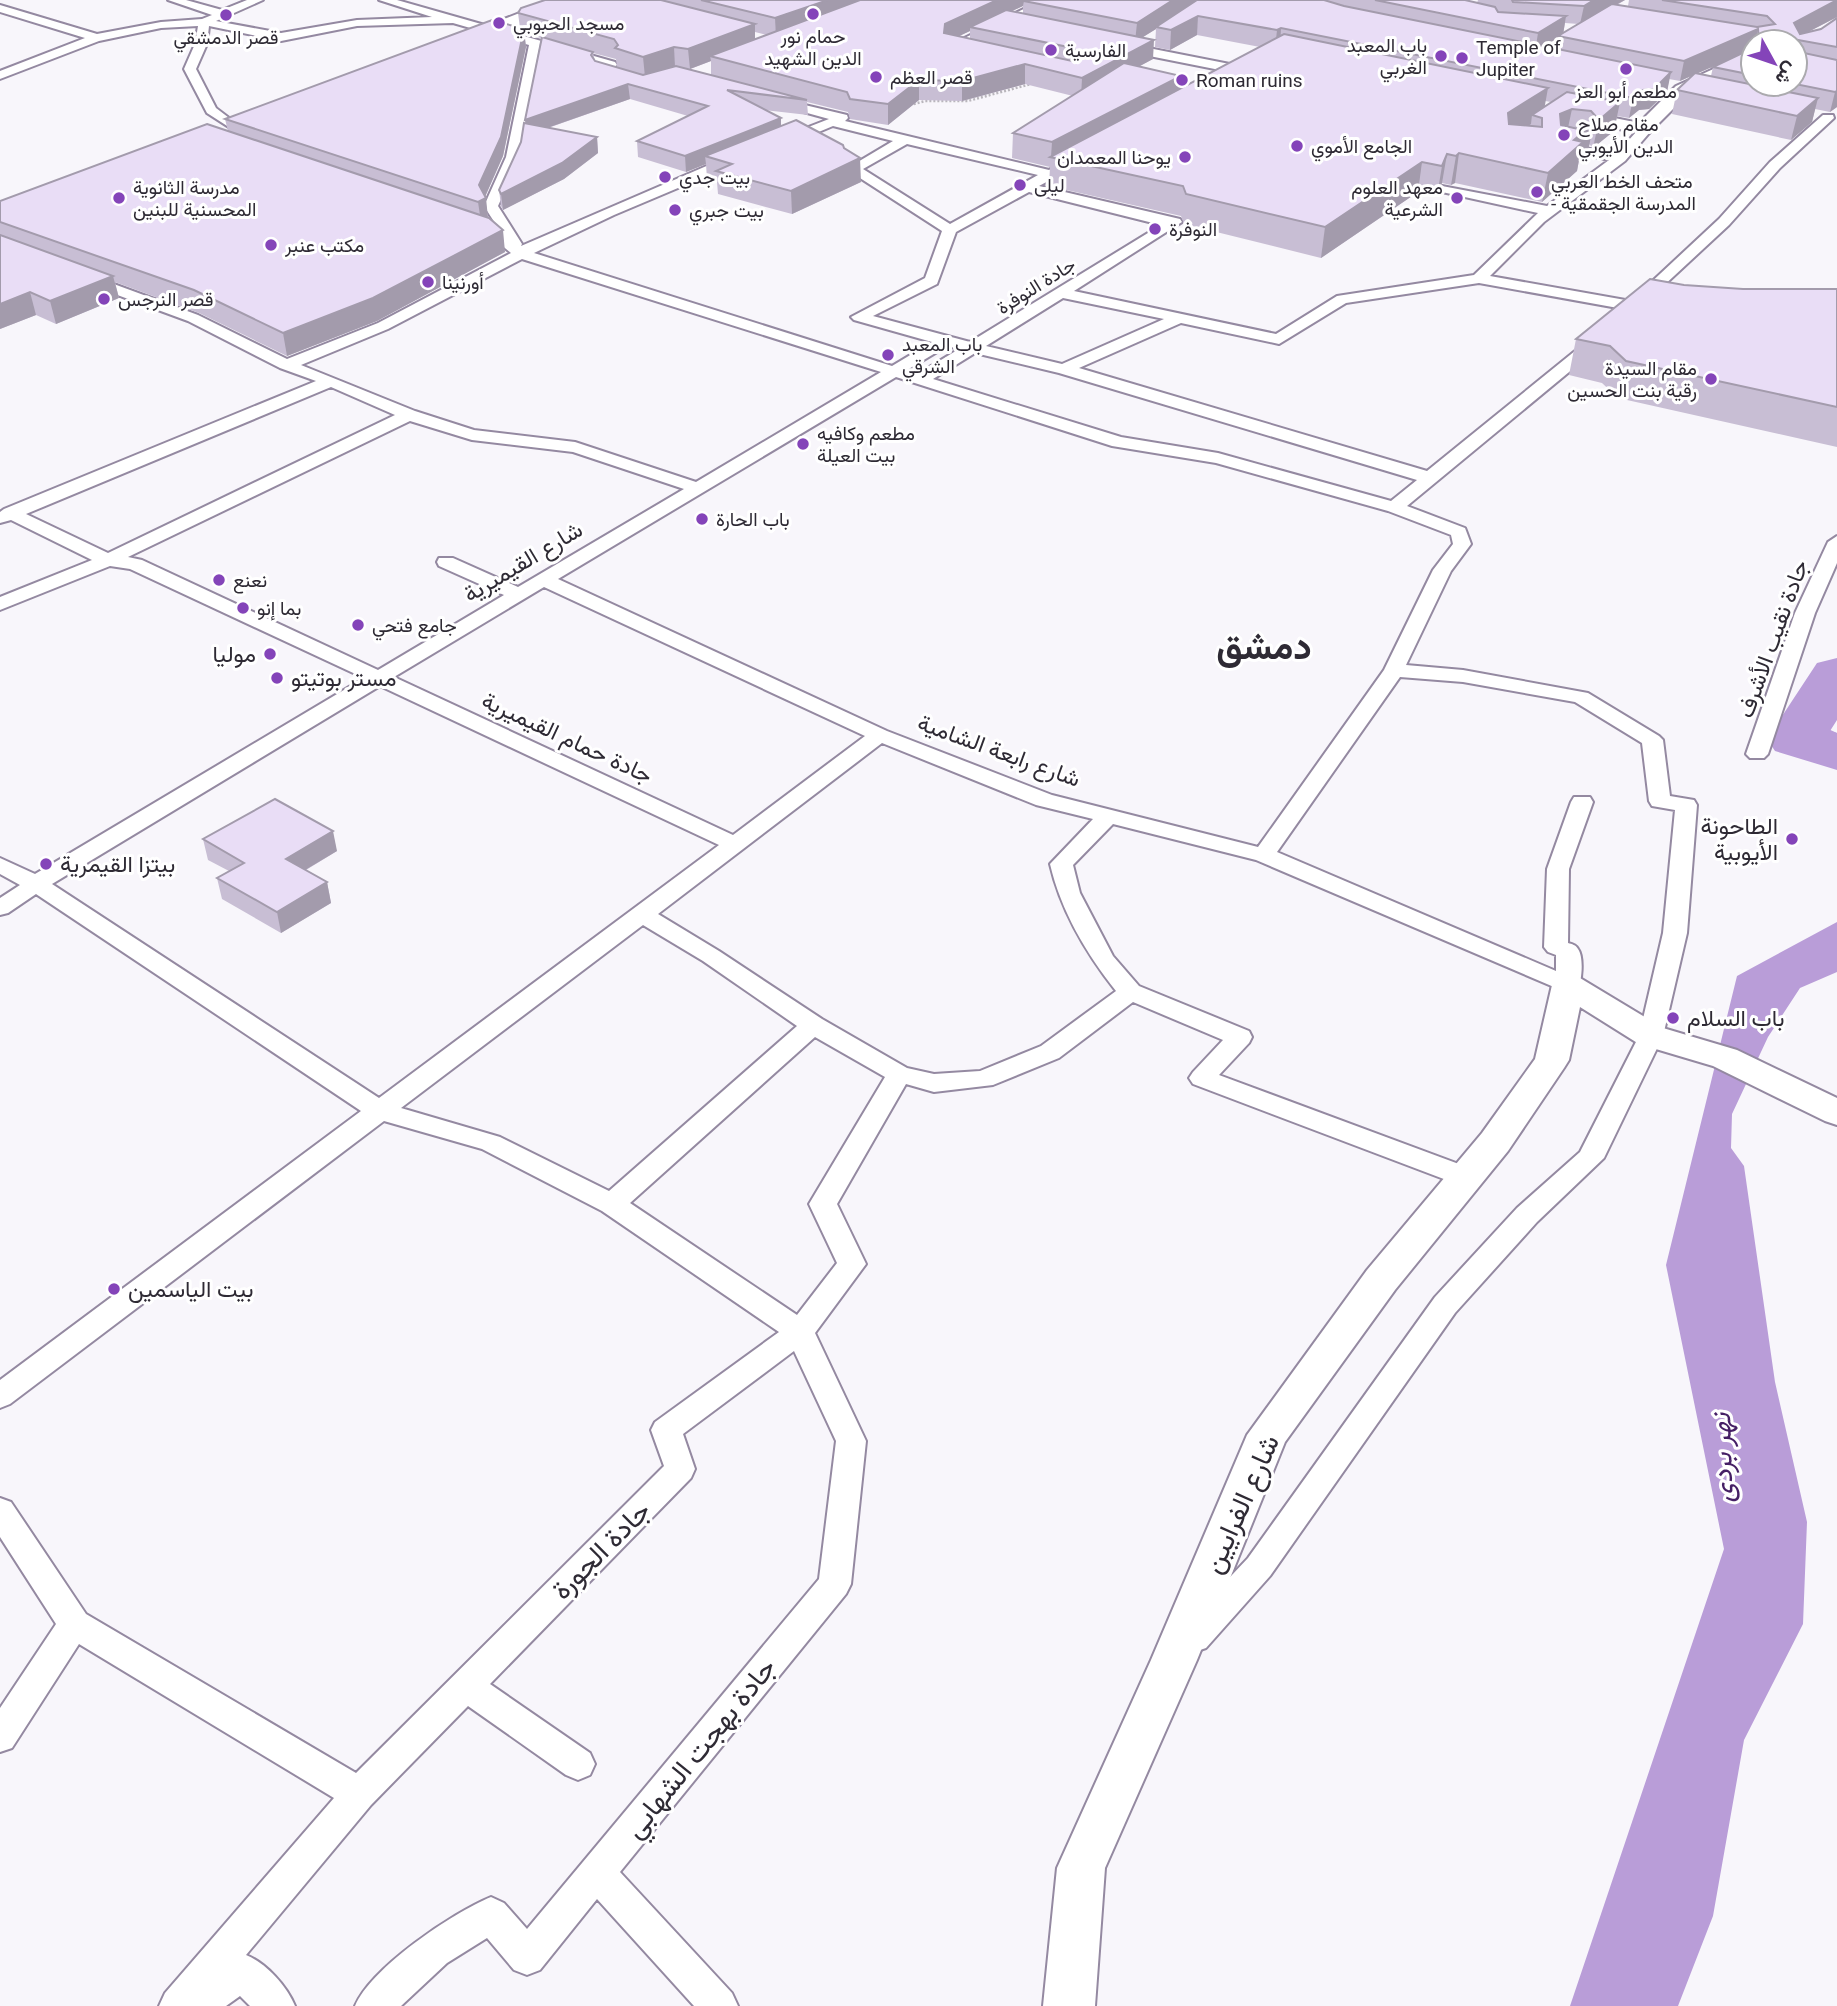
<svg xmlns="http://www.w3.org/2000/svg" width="1837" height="2006" font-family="Roboto,Vazirmatn,sans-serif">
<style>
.water{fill:#b99dd8}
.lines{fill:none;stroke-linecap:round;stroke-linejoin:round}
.river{fill:#b99dd8;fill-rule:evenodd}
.pedestrian-casing{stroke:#9489a1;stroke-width:4}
.minor-casing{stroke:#9489a1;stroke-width:4}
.tertiary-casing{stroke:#9489a1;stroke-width:4}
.path{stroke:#b9b6bc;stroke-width:2.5;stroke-dasharray:2 2;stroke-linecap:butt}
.pedestrian{fill:#fff;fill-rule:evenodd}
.minor{fill:#fff;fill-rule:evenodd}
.tertiary{fill:#fff;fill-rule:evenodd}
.wall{fill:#c8bed4;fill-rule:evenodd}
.shaded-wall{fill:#a39bac}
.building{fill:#e9ddf6;stroke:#a39bac;stroke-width:2}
.poi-dot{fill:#8444b9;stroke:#fff;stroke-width:2.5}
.labels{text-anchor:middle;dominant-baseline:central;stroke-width:6;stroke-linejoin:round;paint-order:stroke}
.far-poi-label{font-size:19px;fill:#2e2a34;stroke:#fff;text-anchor:start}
.far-street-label{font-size:19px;fill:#2e2a34;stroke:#fff}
.street-label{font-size:23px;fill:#2e2a34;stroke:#fff}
.poi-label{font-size:23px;fill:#2e2a34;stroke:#fff;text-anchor:start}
.near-water-label{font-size:28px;font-style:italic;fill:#451f65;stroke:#fff}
.near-street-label{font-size:28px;fill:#2e2a34;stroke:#fff}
.town-label{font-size:37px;font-weight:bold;fill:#2e2a34;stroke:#fff}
</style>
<rect width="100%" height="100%" fill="#f8f6fb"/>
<g class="water">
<path d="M1815 709 1826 728 1837 733V765L1802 757 1796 739Z"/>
<path d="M1837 922V972L1800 988 1768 1037 1732 1114 1731 1148 1744 1166 1775 1382 1807 1522 1803 1624 1744 1740 1713 1916 1678 2006H1570L1724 1549 1666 1265 1737 976Z"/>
</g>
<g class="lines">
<path class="river" d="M1837 658V720L1830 731 1837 733V770L1775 751 1767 739 1817 663Z"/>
<g class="pedestrian-casing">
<g id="pedestrian">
<path d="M168 0H186L222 10 247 0H263L216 21 281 33 357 20 432 17 379 0H397L615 62 617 65 611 69 541 48 520 157 498 206 522 244 521 246 732 155H742V161L614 215 534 253 892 366 932 342 854 320 851 317 925 278 942 231 846 169 893 141 833 126 790 144H780V138L829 119 771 103V97L847 115 848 118 845 121 1049 170 1073 156H1083V162L1039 186 1180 219 1182 222 1074 291 1276 334 1337 296 1474 275 1538 213 1442 192V186L1547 206 1609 160 1577 153V147L1617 153 1637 131 1638 126H1648L1650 132 1625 161 1544 222 1490 276 1631 301 1719 219 1770 162 1823 115H1833L1834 118 1780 168 1729 225 1646 302 1659 309 1656 312 1651 314 1479 283 1346 303 1279 344 1181 323 1079 368 1427 471 1591 338H1603L1605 341 1603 344 1407 506 1465 528 1471 544 1451 571 1406 665 1463 670 1588 693 1659 736 1663 740 1670 796 1694 800 1697 805 1687 933 1663 1036 1604 1158 1537 1222 1455 1313 1270 1576 1206 1648 1194 1652 1182 1648 1178 1638 1182 1628 1248 1558 1435 1297 1517 1208 1580 1152 1639 1036 1663 933 1675 810 1652 806 1649 801 1642 743 1575 702 1463 682 1400 677 1277 852 1556 971V955L1548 952 1544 947 1547 869 1571 802 1574 797H1590L1593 802 1569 869 1568 943C1572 944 1576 945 1578 949 1584 957 1582 983 1577 990L1568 993 1256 860 1113 824 1073 865 1080 893 1113 956 1139 986 1249 1031 1252 1037 1249 1043 1219 1075 1475 1170 1479 1177 1475 1184 1466 1186 1457 1184 1193 1084 1189 1078 1193 1072 1223 1040 1133 1002 1059 1058 993 1085 934 1092 906 1084 837 1204 866 1264 815 1333 866 1441 851 1584 846 1594 620 1872 732 1993 738 2006H694L597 1899 540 1970 527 1975 514 1970 487 1938 447 1963 401 2006H355C371 1968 452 1913 491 1897L504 1903 527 1929 819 1579 836 1441 794 1351 683 1434 695 1469 691 1478 490 1684 590 1753 595 1764 590 1775 578 1780 566 1775 468 1706 371 1805 246 1955C266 1963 287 1986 295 2006H250L240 1996 226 2006H159L165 1993 334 1798 79 1644 12 1748 0 1752V1708L56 1624 0 1537V1498L11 1502 86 1614 356 1773 664 1466 651 1430 655 1422 779 1332 602 1211 482 1149 384 1121 10 1404 0 1408V1380L361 1111 36 894 8 913 0 915V898L20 885 0 874V858L35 874 364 678 130 569 110 566 0 610V597L92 560 11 520 0 523V512L4 509 316 381 280 368 188 321 82 282 80 279 87 275 92 276 198 315 287 359 378 323 511 253 493 238 466 227 473 223 500 231 484 206 506 157 529 45 453 23 357 26 281 41 209 26 207 44 196 69 216 108 241 127 235 131 207 113 184 69 195 44 198 26 161 28 99 41 0 79V71L85 38 0 12V5L97 34 161 22 202 19 212 15ZM907 144 1038 175 950 224 863 169ZM1029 192 1161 225 970 342 873 316 937 284 956 232ZM522 259 881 372 696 482 575 442 474 430 415 411 301 365 388 329ZM1063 298 1164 319 1062 364 986 346ZM947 346 959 349 918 374 907 370ZM975 353 1059 373 1417 480 1391 501 1218 453 1121 437 933 379ZM896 377 1112 446 1216 463 1388 511 1451 535 1453 544 1433 570 1384 670 1258 847 1052 795 887 731 558 579ZM331 387 395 415 108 553 26 514ZM410 421 472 440 573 452 684 489 518 587 453 558H439L437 562 439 566 504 595 378 670 142 560 128 557ZM544 587 865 736 733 835 394 677ZM380 686 719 845 379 1098 52 884ZM882 743 1036 805 1093 819 1050 864C1061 911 1086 953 1116 991L1041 1046 980 1071 934 1074 907 1068 822 1019 719 951 658 914ZM643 925 703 961 797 1026 609 1191 500 1137 401 1108ZM815 1037 885 1077 809 1204 837 1263 797 1315 630 1203Z"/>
<path d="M1042 0H1057L961 47 967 48V54L944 48Z"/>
<path d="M1123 43 1250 68 1256 72 1250 76 1119 50 1117 47Z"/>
<path d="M1837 536V563L1815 613 1768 754 1764 758H1750L1746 754 1795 613 1828 542Z"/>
</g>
</g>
<g class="minor-casing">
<g id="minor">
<path d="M1753 51V62L1688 94 1649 133 1643 134 1571 119 1562 114 1571 109 1639 123 1676 86Z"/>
<path d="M1568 975 1580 978 1663 1028 1737 1050 1837 1098V1125L1825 1121 1713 1066 1639 1044 1580 1007 1569 1060 1564 1068 1508 1151 1395 1290 1285 1442 1197 1660 1105 1868 1095 2006H1043L1057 1868 1151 1660 1247 1435 1367 1270 1482 1133 1535 1059 1552 985 1556 978Z"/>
</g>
</g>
<g class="tertiary-casing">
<path id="tertiary" d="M553 0H578L575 4 467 47 460 49 451 43 453 39Z"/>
</g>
<path class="path" d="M906 106 925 101H968L1031 84"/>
<use href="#pedestrian" class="pedestrian"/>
<use href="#minor" class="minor"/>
<use href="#tertiary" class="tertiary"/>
</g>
<g class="wall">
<path d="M545 0H1465L1477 3 1478 0H1625L1617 5 1628 6 1629 0H1837V17L1808 32 1821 29 1837 18V107L1830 112 1815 109 1812 122 1791 140 1672 114 1677 90 1691 76 1680 81 1669 79 1667 92 1649 109 1639 110 1629 118 1617 116 1614 131 1593 148 1589 144 1588 153 1579 160 1577 171 1542 202 1455 183 1451 185 1442 183 1437 196 1418 192 1321 258 1184 224 1181 216 1049 186 1050 167 1012 158 1013 133 1073 96 1025 84 962 101 919 100 888 125 850 119 848 112 807 102 808 115 764 110 781 126 844 148 861 182 792 214 718 194 717 182 707 179 706 164 686 172 638 157 637 141 688 116 630 99 548 128 597 137 598 153 564 179 503 210 501 206 499 190 521 142 526 124 525 120 541 38 524 34 526 47 503 156 485 197 488 218 505 252 377 321 287 356 199 313 115 282 119 298 56 324 36 315 0 329V201L228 131 225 119 520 28 518 13ZM1023 6V13L1012 11ZM1565 23 1579 24 1563 34ZM1156 29 1155 47 1170 50 1197 35 1260 47 1180 89 1181 76 1139 66 1153 59 1143 37ZM970 31V39L958 36ZM755 32 767 35 755 39ZM1558 38 1556 49 1544 46ZM1753 42H1795V84H1753ZM593 53 616 59 617 67 595 61ZM711 61V75L690 69ZM1723 62 1713 67 1711 76 1698 73ZM1545 101 1551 102 1544 107Z"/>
<path d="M1684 285 1743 289H1837V447L1618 398 1602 383 1569 375 1576 339Z"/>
<path d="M203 839 337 851 306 870 327 882 331 903 281 933 222 899 217 878 229 871 208 860Z"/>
</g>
<g class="shaded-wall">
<path d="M828 0H873L776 37 775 18Z"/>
<path d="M997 0H1036L1024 1 1023 6 976 28 970 27V31L945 43V24Z"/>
<path d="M1173 0H1200L1156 27V29L1135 42 1137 23Z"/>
<path d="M1594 0H1625L1580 24 1584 6Z"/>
<path d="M1837 0V17L1789 42 1794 23Z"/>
<path d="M1198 16 1197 35 1170 50 1171 30Z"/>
<path d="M1566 16 1563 35 1558 36V38L1535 52 1538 33Z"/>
<path d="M755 24V44L710 56 711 61 690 69 688 49Z"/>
<path d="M1281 28 1280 47 1275 49 1277 30Z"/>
<path d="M524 29 526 47 503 156 484 199 486 198 488 218 481 222 478 202 479 185Z"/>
<path d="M1758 29 1755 42H1753V49L1680 81 1684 61Z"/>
<path d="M1154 40 1153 59 1081 98 1082 78Z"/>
<path d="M674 47 675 67 645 77 643 57Z"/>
<path d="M1025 64V84L962 101V81Z"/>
<path d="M1671 72 1667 92 1649 109 1639 110 1629 118 1633 98 1643 90Z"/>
<path d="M1181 76 1179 100 1051 157 1052 142Z"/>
<path d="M919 80V100L888 125V104Z"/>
<path d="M628 84 630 99 527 135 525 120Z"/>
<path d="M1548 88 1543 116 1532 115 1531 124 1504 142 1508 113Z"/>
<path d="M1837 91V107L1830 112 1835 92Z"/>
<path d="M1818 98 1812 122 1791 140 1797 116Z"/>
<path d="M1620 102 1614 131 1593 148 1599 120Z"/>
<path d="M1572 109 1566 137 1555 143 1560 114Z"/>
<path d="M781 118V134L705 156 706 164 686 172 685 156Z"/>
<path d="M1593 124 1588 153 1579 160 1577 171 1542 202 1548 173 1574 140Z"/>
<path d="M597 137 598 153 564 179 503 210 501 194Z"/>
<path d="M1459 153 1455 183 1451 185 1456 156Z"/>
<path d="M1447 154 1442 183 1437 196 1442 166Z"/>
<path d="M860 158 861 182 792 214 791 191Z"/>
<path d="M1422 162 1418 192 1321 258 1325 227Z"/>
<path d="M503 230 505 252 377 321 287 356 283 333Z"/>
<path d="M113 276 119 298 56 324 50 301Z"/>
<path d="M30 292 36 315 0 329V304Z"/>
<path d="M333 831 337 851 290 879 286 859Z"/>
<path d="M327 882 331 903 281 933 277 912Z"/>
</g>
<g class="building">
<path d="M545 0H661L755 24 688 49 674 47 643 57 615 48 618 45 614 39 518 13 521 8Z"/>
<path d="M701 0H828L775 18Z"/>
<path d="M860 0H997L945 24 944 33 1072 61 1081 55 1073 48 970 27 1006 10 1154 40 1082 78 1025 64 962 81 919 80 888 104 850 99 847 92 710 56Z"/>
<path d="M1026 0H1173L1137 23 1024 1Z"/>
<path d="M1197 0H1324L1344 6 1671 72 1654 89 1643 90 1633 98 1281 28 1277 30 1198 16 1171 30 1156 27Z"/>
<path d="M1375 0H1465L1495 7 1498 12 1566 16 1538 33Z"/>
<path d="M1512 0H1594L1584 6 1513 2Z"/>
<path d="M1662 0H1837L1794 23 1800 34 1821 29 1837 18V47L1798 40 1799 52 1837 60V91L1835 92 1795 84V42H1759L1758 29 1684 61 1558 36 1612 4 1757 27 1775 24 1767 16Z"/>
<path d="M492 20 524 29 501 137 479 185 486 198 478 202 225 119Z"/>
<path d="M1284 34 1548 88 1508 113 1509 124 1542 127V118L1532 115 1567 92 1620 102 1599 120 1591 111 1572 109 1560 114 1561 125 1578 129 1593 124 1574 140 1583 142 1548 173 1459 153 1456 156 1447 154 1442 166 1422 162 1325 227 1186 194 1183 186 1050 157Z"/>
<path d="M542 37 593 52 591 55 595 61 643 75 676 66 807 100 727 90 781 118 685 156 637 141 708 106 628 84 525 120Z"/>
<path d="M1753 48V75L1713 67Z"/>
<path d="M1124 63 1181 76 1052 142 1013 133Z"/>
<path d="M1695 73 1818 98 1797 116 1677 90Z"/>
<path d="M796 120 843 145 844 148 860 158 791 191 716 171 732 164 705 156Z"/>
<path d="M524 123 597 137 562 163 501 194 499 190 521 142Z"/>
<path d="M207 124 489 218 503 230 373 298 283 333 194 290 0 222V201Z"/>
<path d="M0 235 113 276 50 301 30 292 0 304Z"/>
<path d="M1650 279 1684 285 1743 289H1837V407L1626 361 1610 346 1576 339Z"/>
<path d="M275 799 333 831 286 859 327 882 277 912 217 878 244 863 203 839Z"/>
</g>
<g class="poi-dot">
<circle cx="813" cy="14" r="7"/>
<circle cx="226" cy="15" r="7"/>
<circle cx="499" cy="23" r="7"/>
<circle cx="1051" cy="50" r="7"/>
<circle cx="1441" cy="56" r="7"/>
<circle cx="1462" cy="58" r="7"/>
<circle cx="1626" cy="69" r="7"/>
<circle cx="876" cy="77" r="7"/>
<circle cx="1182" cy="80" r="7"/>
<circle cx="1564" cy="135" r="7"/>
<circle cx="1297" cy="146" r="7"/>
<circle cx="1185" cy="157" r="7"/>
<circle cx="665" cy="177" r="7"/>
<circle cx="1020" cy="185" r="7"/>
<circle cx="1537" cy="192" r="7"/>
<circle cx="119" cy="198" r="7"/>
<circle cx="1457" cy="198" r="7"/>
<circle cx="675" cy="210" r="7"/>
<circle cx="1155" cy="229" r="7"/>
<circle cx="271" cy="245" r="7"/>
<circle cx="428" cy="282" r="7"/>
<circle cx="104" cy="299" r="7"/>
<circle cx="888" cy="355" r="7"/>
<circle cx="1711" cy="379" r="7"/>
<circle cx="803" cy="444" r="7"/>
<circle cx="702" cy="519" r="7"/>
<circle cx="219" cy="580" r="7"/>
<circle cx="243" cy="608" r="7"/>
<circle cx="358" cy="625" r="7"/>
<circle cx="270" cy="654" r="7"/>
<circle cx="277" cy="678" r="7"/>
<circle cx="1792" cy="839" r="7"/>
<circle cx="46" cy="864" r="7"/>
<circle cx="1673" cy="1018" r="7"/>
<circle cx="114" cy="1289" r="7"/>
</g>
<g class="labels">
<g class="far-poi-label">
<text x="513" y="23">مسجد الحبوبي</text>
<text x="813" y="36" text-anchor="middle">حمام نور<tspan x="813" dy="22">الدين الشهيد</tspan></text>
<text x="226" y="37" text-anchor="middle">قصر الدمشقي</text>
<text x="1427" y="45" text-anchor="end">باب المعبد<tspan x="1427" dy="22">الغربي</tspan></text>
<text x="1476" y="47">Temple of<tspan x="1476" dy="22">Jupiter</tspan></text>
<text x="1065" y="50">الفارسية</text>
<text x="890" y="77">قصر العظم</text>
<text x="1196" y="80">Roman ruins</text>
<text x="1626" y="91" text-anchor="middle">مطعم أبو العز</text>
<text x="1578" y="124">مقام صلاح<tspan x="1578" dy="22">الدين الأيوبي</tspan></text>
<text x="1311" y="146">الجامع الأموي</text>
<text x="1171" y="157" text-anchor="end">يوحنا المعمدان</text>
<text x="679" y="177">بيت جدي</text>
<text x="1551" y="181">متحف الخط العربي<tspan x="1551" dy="22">- المدرسة الجقمقية</tspan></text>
<text x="1034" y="185">ليلى</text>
<text x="133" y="187">مدرسة الثانوية<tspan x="133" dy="22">المحسنية للبنين</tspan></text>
<text x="1443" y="187" text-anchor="end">معهد العلوم<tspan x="1443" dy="22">الشرعية</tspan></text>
<text x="689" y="210">بيت جبري</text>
<text x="1169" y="229">النوفرة</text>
<text x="285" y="245">مكتب عنبر</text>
<text x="442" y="282">أورنينا</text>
<text x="118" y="299">قصر النرجس</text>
<text x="902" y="344">باب المعبد<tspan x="902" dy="22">الشرقي</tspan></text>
<text x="1697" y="368" text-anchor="end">مقام السيدة<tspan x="1697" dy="22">رقية بنت الحسين</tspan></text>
<text x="817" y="433">مطعم وكافيه<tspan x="817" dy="22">بيت العيلة</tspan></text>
<text x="716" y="519">باب الحارة</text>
<text x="233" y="580">نعنع</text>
<text x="257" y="608">بما إنو</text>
<text x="372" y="625">جامع فتحي</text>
</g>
<g class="far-street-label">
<text transform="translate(1036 286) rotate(-32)">جادة النوفرة</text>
</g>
<g class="street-label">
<text transform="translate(523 562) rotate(-31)">شارع القيميرية</text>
<text transform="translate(1773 639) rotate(-70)">جادة نقيب الأشرف</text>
<text transform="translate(567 738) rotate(25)">جادة حمام القيميرية</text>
<text transform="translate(999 751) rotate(20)">شارع رابعة الشامية</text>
</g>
<g class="poi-label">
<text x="256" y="654" text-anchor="end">موليا</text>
<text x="291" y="678">مستر بوتيتو</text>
<text x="1778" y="826" text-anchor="end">الطاحونة<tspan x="1778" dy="26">الأيوبية</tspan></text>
<text x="60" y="864">بيتزا القيمرية</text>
<text x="1687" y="1018">باب السلام</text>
<text x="128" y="1289">بيت الياسمين</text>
</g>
<g class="near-water-label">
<text transform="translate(1722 1458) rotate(-92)">نهر بردى</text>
</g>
<g class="near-street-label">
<text transform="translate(1241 1504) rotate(-66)">شارع الفرايين</text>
<text transform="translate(601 1550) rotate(-45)">جادة الجورة</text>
<text transform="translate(700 1748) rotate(-51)">جادة بهجت الشهابي</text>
</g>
<g class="town-label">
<text x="1264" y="646">دمشق</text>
</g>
</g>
<g transform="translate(1774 63) rotate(130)"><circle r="33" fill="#ffffff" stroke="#abaaae" stroke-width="2"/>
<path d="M0-5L12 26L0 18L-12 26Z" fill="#8444b9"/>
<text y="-10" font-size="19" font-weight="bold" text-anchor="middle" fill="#2e2a34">ش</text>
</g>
</svg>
